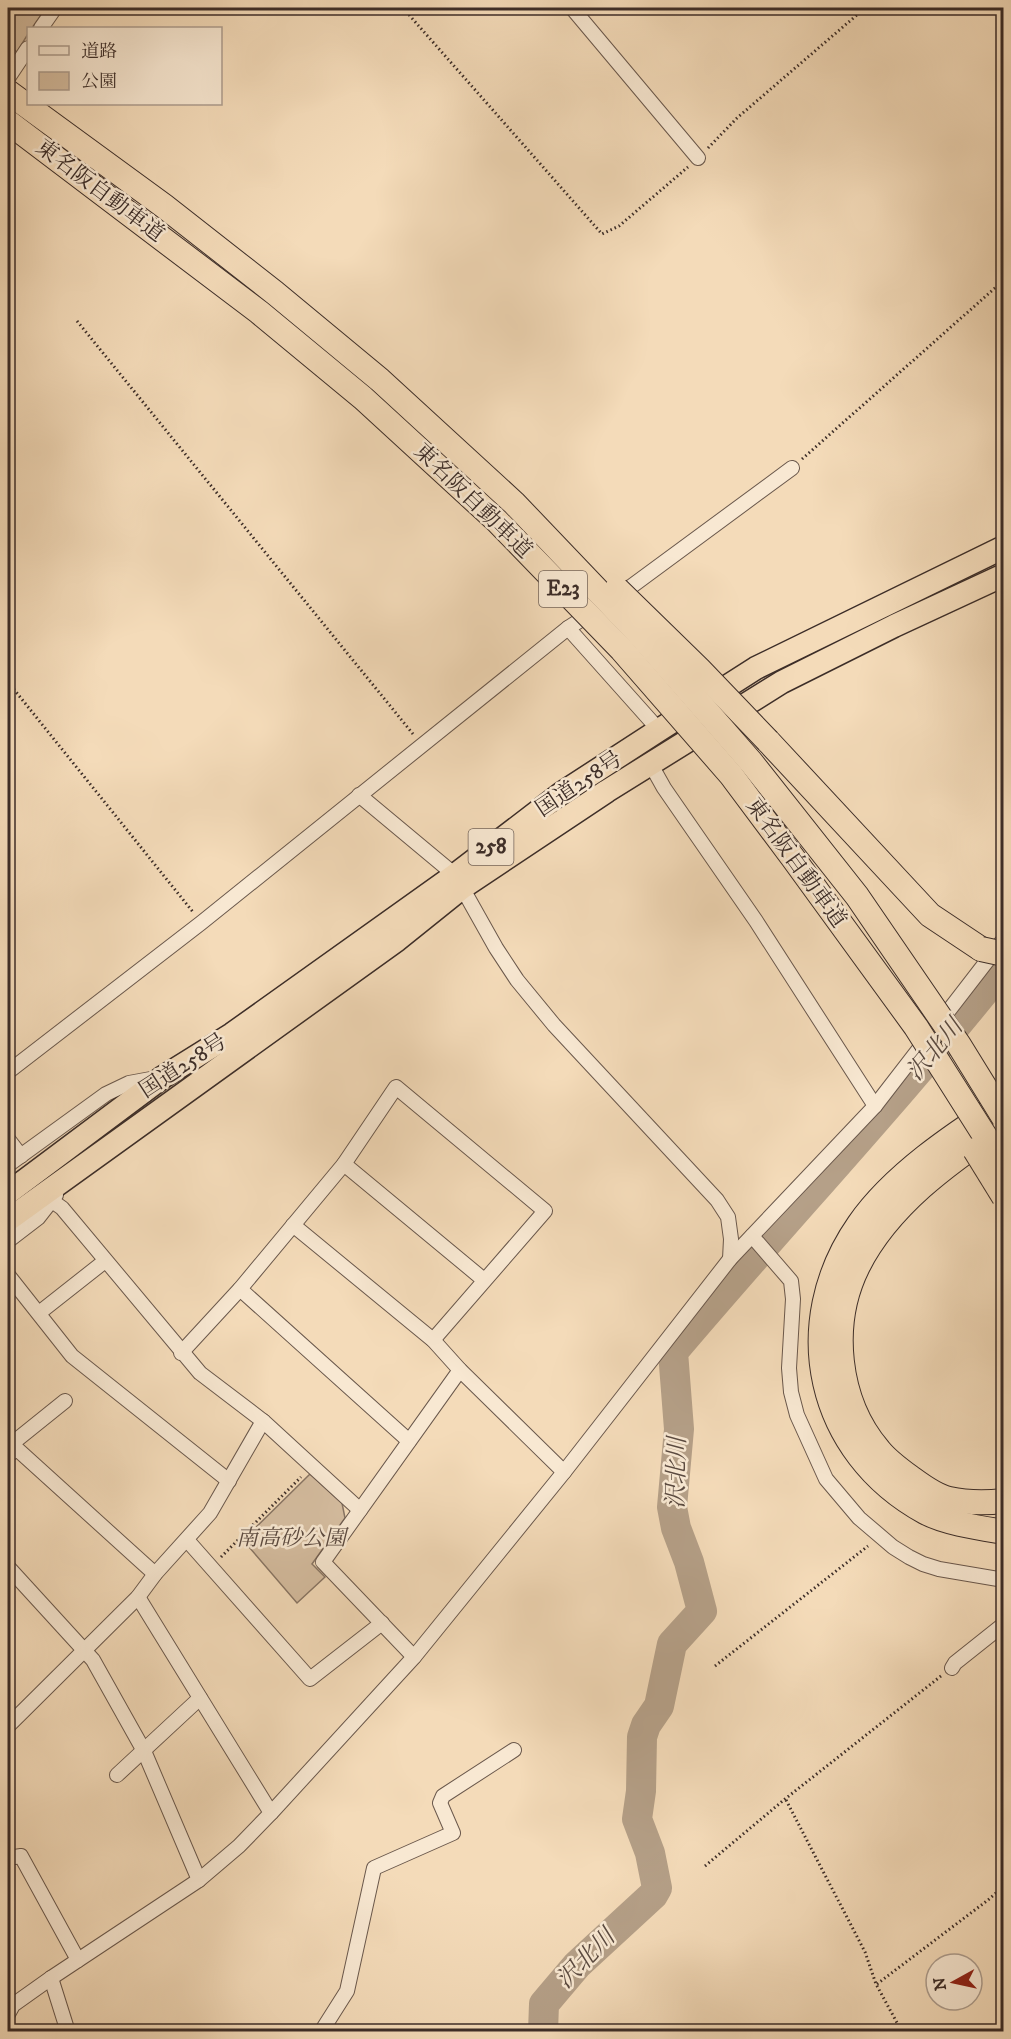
<svg xmlns="http://www.w3.org/2000/svg" width="1011" height="2039" font-family="'IM FELL DW Pica','Noto Serif JP',serif">
<style>
.green{fill:#d5bda0;stroke:#887564;stroke-width:1.5}
.lines{fill:none;stroke-linecap:round;stroke-linejoin:round}
.river{stroke:#b5a088;stroke-width:30}
.minor-casing{stroke:#6a584c;stroke-width:16}
.trunk-casing{stroke:#3c2d28;stroke-width:25}
.motorway-casing{stroke:#3c2d28;stroke-width:26}
.path{stroke:#3c2d28;stroke-width:3;stroke-dasharray:1.5 3;stroke-linecap:butt}
.minor{stroke:#f8e8d2;stroke-width:14}
.trunk{stroke:#f4dbb9;stroke-width:22}
.motorway{stroke:#f4dbb9;stroke-width:24}
.motorway-bridge-casing{stroke:#3c2d28;stroke-width:26;stroke-linecap:butt}
.motorway-bridge{stroke:#f4dbb9;stroke-width:24}
.labels{text-anchor:middle;dominant-baseline:central;stroke-width:5;stroke-linejoin:round;paint-order:stroke}
.shield{fill:#f8e8d2;stroke:#74655b;stroke-width:1.5}
.shield-label{font-size:21px;font-weight:bold;fill:#3c2d28}
.street-label{font-size:22px;fill:#3c2d28;stroke:#f8e8d2}
.park-label{font-size:22px;font-style:italic;fill:#5b4a40;stroke:#f8e8d2}
.water-label{font-size:24px;font-style:italic;fill:#5a4a40;stroke:#f8e8d2}
</style>
<rect width="100%" height="100%" fill="#f4dbb9"/>
<filter id="stains"><feTurbulence type="fractalNoise" baseFrequency=".00333" numOctaves="4"/><feColorMatrix values="0 0 0 0 .2 0 0 0 0 .09 0 0 0 0 .02 0 0 0 .5 -.17"/></filter>
<radialGradient id="worn" r=".72"><stop offset=".6" stop-color="#630" stop-opacity="0"/><stop offset="1" stop-color="#630" stop-opacity=".3"/></radialGradient>
<g class="green">
<path d="M8 8H46L32 28H28V34L17 52 8 45Z"/>
<path d="M310 1474 342 1503 345 1518 312 1564 325 1577 297 1603 243 1540Z"/>
</g>
<g class="lines">
<path class="river" d="M543 2032 544 2004 577 1965 653 1895 657 1888 650 1853 637 1819 641 1791 642 1737 646 1725 659 1706 672 1644 702 1611 689 1562 676 1528 672 1507 679 1429 673 1352C782 1223 898 1100 1004 967"/>
<g class="minor-casing">
<g id="minor">
<path d="M572 8 698 158"/>
<path d="M41 28 55 8"/>
<path d="M8 78 28 48"/>
<path d="M617 597 792 468"/>
<path d="M568 628 659 730"/>
<path d="M650 763 664 788 756 921 875 1106"/>
<path d="M359 795 455 875 496 948 517 980 554 1025 717 1200 728 1217 731 1239 730 1259"/>
<path d="M8 1072 201 923 568 628 593 612"/>
<path d="M8 1139 21 1156"/>
<path d="M344 1164 484 1280"/>
<path d="M8 1165 106 1094 129 1083 156 1078"/>
<path d="M52 1201 62 1208 200 1373 263 1421 360 1510"/>
<path d="M293 1225 433 1340 460 1370 564 1472"/>
<path d="M752 1236 791 1281 793 1299 789 1368 791 1392 797 1415 826 1479 859 1518 893 1547 909 1557 923 1564 939 1569 1004 1580"/>
<path d="M8 1241 38 1218 56 1195"/>
<path d="M8 1275 72 1356 229 1481"/>
<path d="M240 1289 409 1441"/>
<path d="M39 1313 105 1261"/>
<path d="M181 1353 240 1289 344 1164 396 1087 545 1211 433 1340"/>
<path d="M14 1442 65 1401"/>
<path d="M8 1455 17 1449 155 1574"/>
<path d="M187 1540 310 1679 382 1623"/>
<path d="M8 1567 93 1660 144 1751 199 1880"/>
<path d="M138 1597 271 1813"/>
<path d="M414 1657 323 1562 460 1370"/>
<path d="M952 1668 955 1663 1004 1624"/>
<path d="M8 1726 138 1597 155 1574 210 1513 263 1421"/>
<path d="M117 1775 200 1698"/>
<path d="M8 1858 21 1856 78 1960"/>
<path d="M51 1978 68 2032"/>
<path d="M8 2014 13 2005 51 1978 199 1880 239 1846 271 1813 414 1657 564 1472 730 1259 875 1106 1004 939"/>
<path d="M321 2032 347 1991 374 1868 453 1833 440 1803 443 1796 514 1750"/>
</g>
</g>
<g class="trunk-casing">
<g id="trunk">
<path d="M8 1193 163 1077 232 1034 455 875 562 793 659 730 756 668 1004 547"/>
<path d="M8 1220 397 940 463 887 607 791 782 682 894 626 1004 575"/>
</g>
</g>
<g class="motorway-casing">
<g id="motorway">
<path d="M768 741 930 915 981 949"/>
<path d="M1004 1102C953 1135 893 1175 859 1224 789 1324 817 1453 925 1512 945 1523 980 1528 1004 1532"/>
<path d="M1004 1125C948 1163 889 1205 858 1266 829 1324 837 1401 879 1450 887 1460 899 1469 910 1477 921 1485 935 1496 949 1499 967 1503 985 1503 1004 1501"/>
</g>
</g>
<g class="path">
<path d="M403 8 602 234 619 226 688 167"/>
<path d="M708 148 737 118 865 8"/>
<path d="M77 321 413 734"/>
<path d="M802 459 1004 280"/>
<path d="M8 682 193 912"/>
<path d="M221 1557 301 1477"/>
<path d="M715 1666 868 1546"/>
<path d="M786 1800 865 1952 876 1984 902 2032"/>
<path d="M705 1866 785 1799 941 1676"/>
<path d="M877 1984 988 1900 1004 1886"/>
</g>
<use href="#minor" class="minor"/>
<use href="#trunk" class="trunk"/>
<use href="#motorway" class="motorway"/>
<g class="motorway-bridge-casing">
<g id="motorway-bridge">
<path d="M8 92 164 206 275 293 380 380 514 503 640 635 751 762 857 896 959 1045 1004 1118"/>
<path d="M8 122 259 312 363 398 497 521 622 650 731 775 793 858 916 1027 1004 1166"/>
<path d="M617 589 699 669 768 741"/>
<path d="M981 949 1004 954"/>
<path d="M975 1150 1004 1197"/>
</g>
</g>
<use href="#motorway-bridge" class="motorway-bridge"/>
</g>
<g class="labels">
<g class="shield">
<rect x="539" y="571" width="48" height="36" rx="4.5"/>
<rect x="468.5" y="829" width="45" height="36" rx="4.5"/>
</g>
<g class="shield-label">
<text x="563" y="589">E23</text>
<text x="491" y="847">258</text>
</g>
<g class="street-label">
<text transform="translate(100 191) rotate(37)">東名阪自動車道</text>
<text transform="translate(473 501) rotate(44)">東名阪自動車道</text>
<text transform="translate(579 784) rotate(-34)">国道258号</text>
<text transform="translate(796 863) rotate(54)">東名阪自動車道</text>
<text transform="translate(183 1066) rotate(-33)">国道258号</text>
</g>
<g class="park-label">
<text x="291" y="1538">南高砂公園</text>
</g>
<g class="water-label">
<text transform="translate(935 1050) rotate(-50)">沢北川</text>
<text transform="translate(677 1473) rotate(-89)">沢北川</text>
<text transform="translate(586 1959) rotate(-46)">沢北川</text>
</g>
</g>
<rect width="1011" height="2039" fill="none" stroke="#f4dbb9" stroke-width="30"/>
<rect x="9" y="9" width="993" height="2021" fill="none" stroke="#3c2d28" stroke-width="3"/>
<rect x="15" y="15" width="981" height="2009" fill="none" stroke="#3c2d28" stroke-width="1.5"/>
<rect x="27" y="27" width="195" height="78" fill="#f8e8d2" stroke="#ad9d8e" stroke-width="1.5"/>
<rect x="39" y="46" width="30" height="9" fill="#f8e8d2" stroke="#ad9d8e" stroke-width="1.5"/>
<text x="81" y="57" font-size="18" fill="#3c2d28">道路</text>
<rect x="39" y="72" width="30" height="18" fill="#d5bda0" stroke="#ad9d8e" stroke-width="1.5"/>
<text x="81" y="87" font-size="18" fill="#3c2d28">公園</text>
<g transform="translate(954 1982) rotate(262)"><circle r="28" fill="#f8e8d2" stroke="#ad9d8e" stroke-width="1.5"/>
<path d="M0-4.5L10 22L0 15L-10 22Z" fill="#8f2418"/>
<text y="-9" font-size="16" font-weight="bold" text-anchor="middle" fill="#3c2d28">N</text>
</g>
<rect width="100%" height="100%" filter="url(#stains)"/>
<rect width="100%" height="100%" fill="url(#worn)"/>
</svg>
